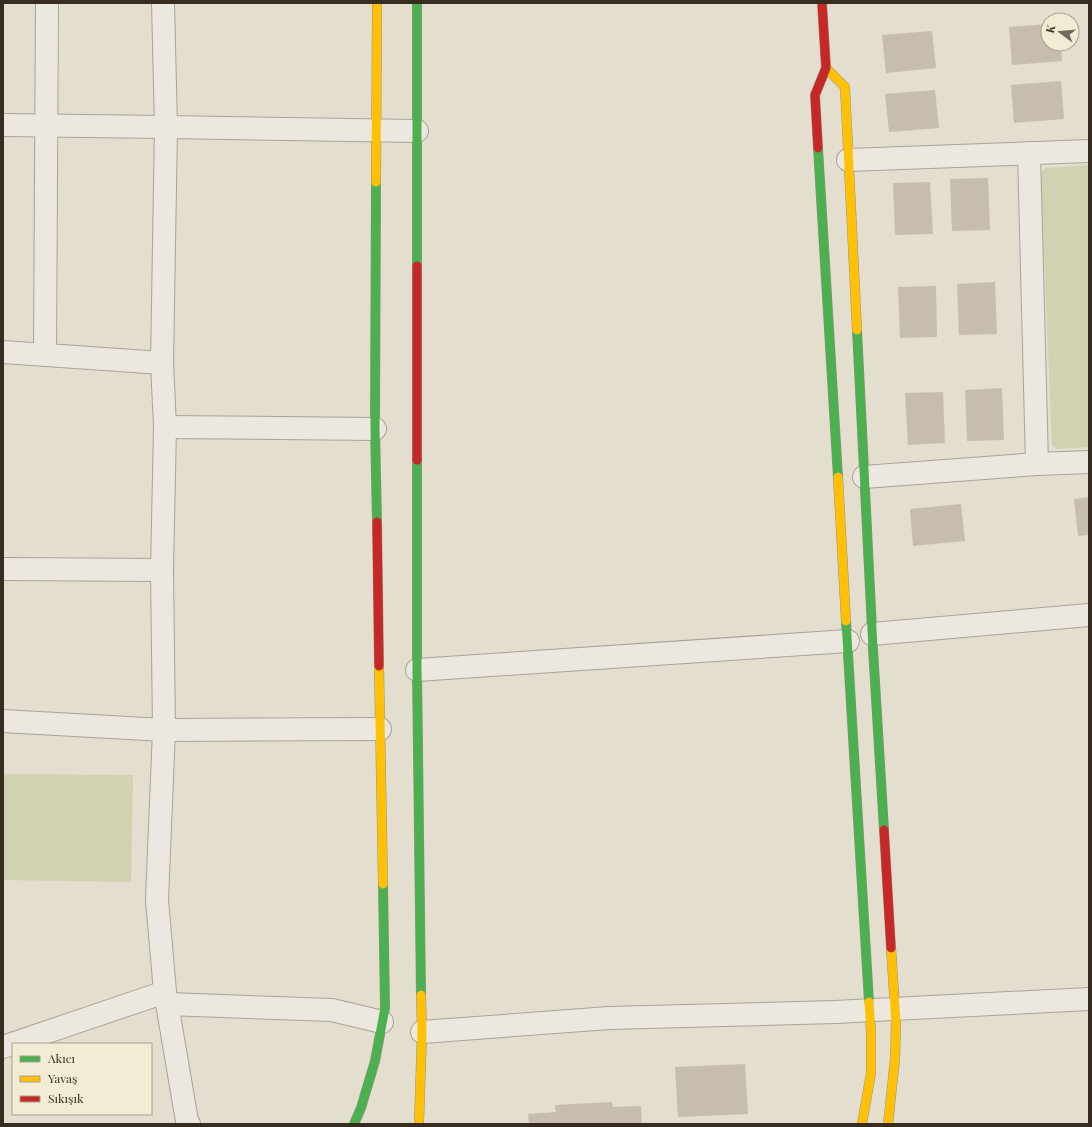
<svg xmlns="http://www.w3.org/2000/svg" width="1092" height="1127" font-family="'Playfair Display',serif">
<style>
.green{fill:#d0d2b1}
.building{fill:#c6bdaf}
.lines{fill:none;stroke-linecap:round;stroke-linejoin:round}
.street-casing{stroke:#a8a397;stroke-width:24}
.fast-casing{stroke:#989287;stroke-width:10}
.slow-casing{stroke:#989287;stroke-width:10}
.jam-casing{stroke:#989287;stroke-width:10}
.street{stroke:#ece8df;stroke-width:22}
.fast{stroke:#4caf50;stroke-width:9}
.slow{stroke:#ffc107;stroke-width:9}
.jam{stroke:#c62828;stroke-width:9}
</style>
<rect width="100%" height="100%" fill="#e3dece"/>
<g class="green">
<path d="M1089 165V447L1057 449 1052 445 1041 183 1039 175 1046 168Z"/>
<path d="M3 774 133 775 131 882 3 880Z"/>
</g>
<g class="building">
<path d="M1048 24V44H1061L1062 61 1012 65 1009 27Z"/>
<path d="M932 31 936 68 886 73 882 35Z"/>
<path d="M1061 81 1064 119 1014 123 1011 85Z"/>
<path d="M935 90 939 128 889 132 885 94Z"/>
<path d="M988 178 990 230 952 231 950 179Z"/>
<path d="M930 182 933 234 895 235 893 183Z"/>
<path d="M995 282 997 334 959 335 957 284Z"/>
<path d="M936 286 937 337 900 338 898 287Z"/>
<path d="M1002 388 1004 440 967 441 965 390Z"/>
<path d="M943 392 945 443 908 445 905 393Z"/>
<path d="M1089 497V535L1078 536 1074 499Z"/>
<path d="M961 504 965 541 913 546 910 509Z"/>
<path d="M745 1064 748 1114 678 1117 675 1067Z"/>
<path d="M612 1102 613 1107 641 1106 642 1124H529L528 1114 556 1112 555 1105Z"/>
</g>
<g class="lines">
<g class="street-casing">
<g id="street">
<path d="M163 3 166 127 162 363 165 427 162 570 164 730 157 900 165 992 187 1121 189 1124"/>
<path d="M3 125 166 127 417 131"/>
<path d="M1029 153 1037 464"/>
<path d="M848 160 1089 151"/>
<path d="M3 352 162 363"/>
<path d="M45 355 47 3"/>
<path d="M165 427 375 429"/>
<path d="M864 477 1037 464 1089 462"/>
<path d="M3 569 162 570"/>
<path d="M872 634 1089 615"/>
<path d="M417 670 848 641"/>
<path d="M3 721 164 730 380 729"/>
<path d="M167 1004 332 1010 382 1022"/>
<path d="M422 1032 609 1018 835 1012 1089 999"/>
<path d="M3 1047 165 992"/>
</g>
</g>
<g class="fast-casing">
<g id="fast">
<path d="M417 3V266"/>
<path d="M818 148 838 477"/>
<path d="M376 182 375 429 377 522"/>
<path d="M857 330 873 649 884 830"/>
<path d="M417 460V670L421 995"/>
<path d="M846 621 869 1002"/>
<path d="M354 1124 361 1108 375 1061 385 1008 383 884"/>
</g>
</g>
<g class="slow-casing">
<g id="slow">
<path d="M826 68 845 87 857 330"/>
<path d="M376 182 377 3"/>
<path d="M838 477 846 621"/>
<path d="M379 666 383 884"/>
<path d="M419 1124 422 1032 421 995"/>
<path d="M862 1124 871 1073V1031L869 1002"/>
<path d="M888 1124 895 1059 896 1023 891 948"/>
</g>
</g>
<g class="jam-casing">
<g id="jam">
<path d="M818 148 815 95 826 68 822 3"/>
<path d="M417 266V460"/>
<path d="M377 522 379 666"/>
<path d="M884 830 891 948"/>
</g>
</g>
<use href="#street" class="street"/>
<use href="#fast" class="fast"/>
<use href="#slow" class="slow"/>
<use href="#jam" class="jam"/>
</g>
<rect width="1092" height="1127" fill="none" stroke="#362c20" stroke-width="8"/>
<rect x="12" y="1043" width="140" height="72" fill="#f3ecd5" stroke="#a79f8d"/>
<rect x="20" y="1056" width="20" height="6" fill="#4caf50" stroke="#a79f8d"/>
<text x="48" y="1063" font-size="12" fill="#362c20">Akıcı</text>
<rect x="20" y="1076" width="20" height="6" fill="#ffc107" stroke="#a79f8d"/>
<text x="48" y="1083" font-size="12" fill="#362c20">Yavaş</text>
<rect x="20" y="1096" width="20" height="6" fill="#c62828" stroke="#a79f8d"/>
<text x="48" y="1103" font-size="12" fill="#362c20">Sıkışık</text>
<g transform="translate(1060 32) rotate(286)"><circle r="19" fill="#f3ecd5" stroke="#a79f8d"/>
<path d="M0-3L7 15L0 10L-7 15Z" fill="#736a5d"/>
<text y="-6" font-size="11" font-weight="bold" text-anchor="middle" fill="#362c20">K</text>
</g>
</svg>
